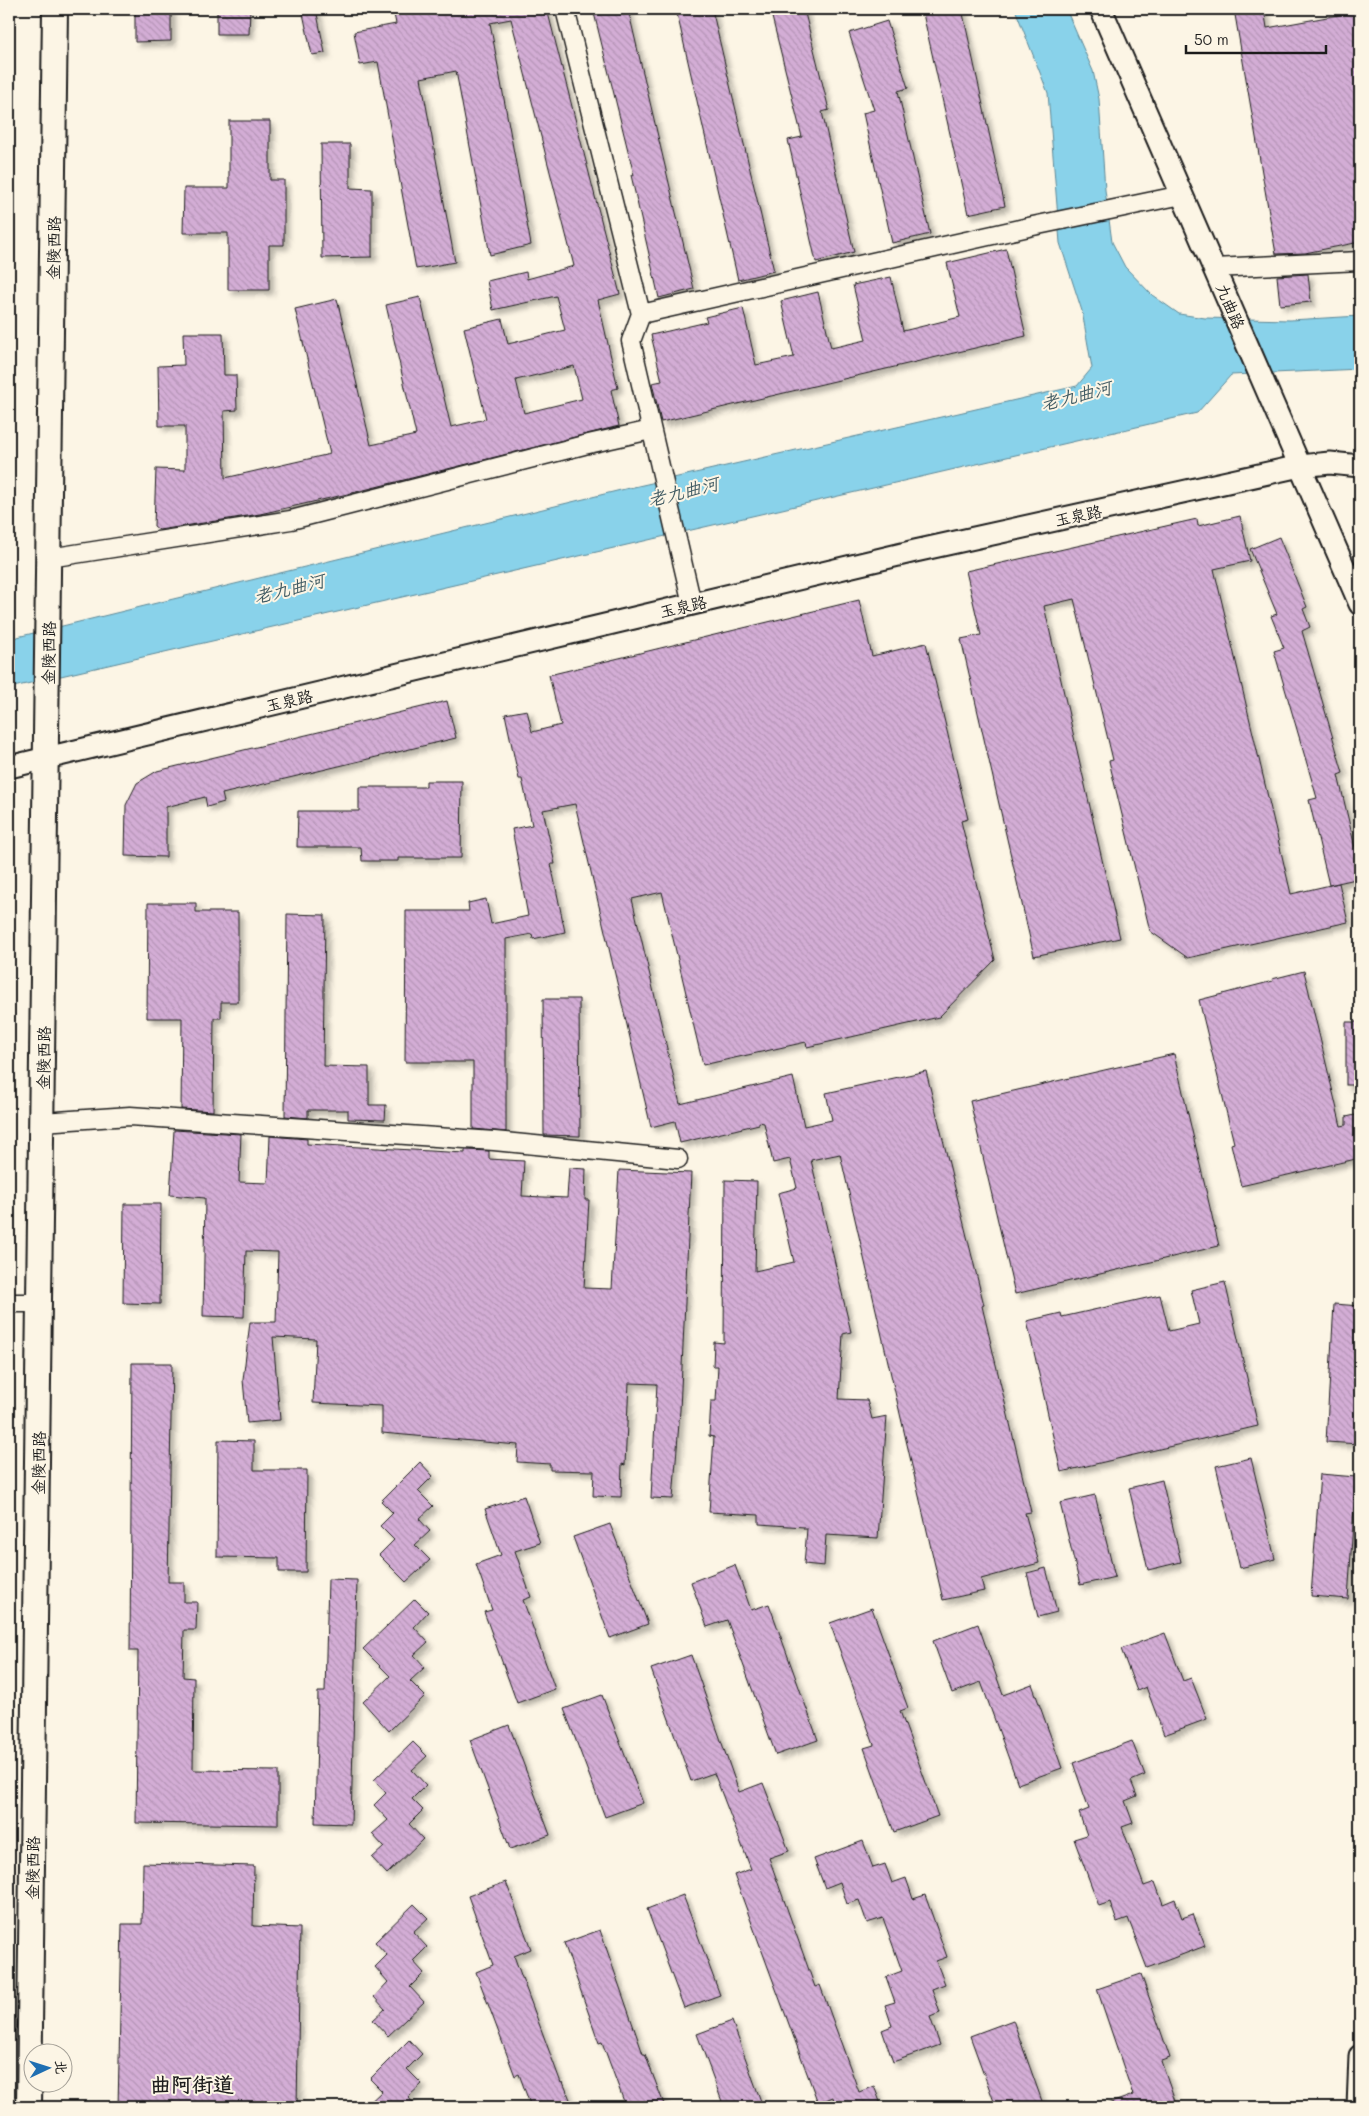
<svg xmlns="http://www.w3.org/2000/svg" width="1369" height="2116" font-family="Mali,'LXGW WenKai TC',sans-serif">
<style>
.water{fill:#89d2ea;stroke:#5d8998}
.building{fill:url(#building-back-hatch);stroke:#1c1c1c;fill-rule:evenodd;filter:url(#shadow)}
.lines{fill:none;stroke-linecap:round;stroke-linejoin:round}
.minor-casing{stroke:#1c1c1c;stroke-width:21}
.tertiary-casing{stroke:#1c1c1c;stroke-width:25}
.secondary-casing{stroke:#1c1c1c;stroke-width:28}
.minor{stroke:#fcf5e5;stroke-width:18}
.tertiary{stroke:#fcf5e5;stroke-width:21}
.secondary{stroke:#fcf5e5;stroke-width:24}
.labels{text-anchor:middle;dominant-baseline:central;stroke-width:4;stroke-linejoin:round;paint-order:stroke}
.street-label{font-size:16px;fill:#1c1c1c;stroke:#fcf5e5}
.water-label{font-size:18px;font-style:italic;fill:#425c64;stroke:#fcf5e5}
.district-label{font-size:21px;font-weight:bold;fill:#1c1c1c;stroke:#fcf5e5}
</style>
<defs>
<pattern id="building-back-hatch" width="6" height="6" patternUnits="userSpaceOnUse" patternTransform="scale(1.25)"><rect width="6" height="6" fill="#d3add5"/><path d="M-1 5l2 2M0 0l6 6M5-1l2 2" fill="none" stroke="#b594b6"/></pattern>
<filter id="shadow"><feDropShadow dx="4.5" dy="4.5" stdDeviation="2.5" flood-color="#0004"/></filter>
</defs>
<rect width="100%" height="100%" fill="#fcf5e5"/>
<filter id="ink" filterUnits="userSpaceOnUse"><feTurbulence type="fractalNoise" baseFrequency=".02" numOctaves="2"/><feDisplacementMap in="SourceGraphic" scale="10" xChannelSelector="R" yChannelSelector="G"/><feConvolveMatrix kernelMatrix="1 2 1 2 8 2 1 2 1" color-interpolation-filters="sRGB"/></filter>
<g filter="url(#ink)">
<path class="water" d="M1015 9H1066L1093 71 1099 99 1105 190 1112 242 1125 267 1152 295 1179 314 1205 318 1290 320 1360 316V369L1231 375 1197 413 9 688V639L625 489 1077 386 1092 368 1082 311 1060 243 1048 93Z"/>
<g class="building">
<path d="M135 9H171V41L135 42Z"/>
<path d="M217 9H250L249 34H217Z"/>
<path d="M302 9H316L325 53 312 55Z"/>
<path d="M393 9H547L620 294 598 300 618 388 611 390 619 426 352 493 260 514 159 530 154 526 156 469 185 470V426H159L158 366 184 365 183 333H223L224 375H236L237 410 224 411 225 478 330 454 295 309 337 299 371 445 416 435 386 305 420 297 451 427 486 419 464 328 502 319 508 344 565 330 556 296 493 310 487 281 526 272 527 279 574 266 511 19 490 23 531 245 490 255 456 71 421 78 455 262 416 269 378 62 360 65 354 32 396 24ZM574 366 582 399 524 413 516 380Z"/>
<path d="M593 9H628L694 289 659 298 631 175H634Z"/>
<path d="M676 9H712L774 271 738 280Z"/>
<path d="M770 9H804L829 110 822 112 854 252 816 262 788 140 802 137Z"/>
<path d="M922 9H962L1005 206 968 214Z"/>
<path d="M1234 9H1264L1267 28 1360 11V242L1305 253 1276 254Z"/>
<path d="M887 21 908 88 898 91 930 234 892 243 863 113 874 110 849 33Z"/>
<path d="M229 121H270V180H284V245H269V290H228V233H183L184 188H229Z"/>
<path d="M321 144H350V188L372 189V257L322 258Z"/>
<path d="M1006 249 1026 336 661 422 652 383 662 381 651 335 707 322 705 317 743 308 756 365 794 357 781 301 818 292 831 348 866 340 853 285 891 277 903 331 960 317 947 263Z"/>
<path d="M1308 274 1311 302 1280 305 1277 276Z"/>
<path d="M1240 516 1250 561 1214 569 1291 894 1339 883 1348 922 1188 958 1150 931 1109 761 1113 760 1074 599 1044 606 1120 938 1034 956 961 639 981 635 966 571 1197 519 1198 526Z"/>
<path d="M1279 537 1307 607 1303 609 1310 627 1302 631 1343 773 1338 775 1360 869V878L1329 885 1309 800 1317 798 1274 651 1284 648 1271 616 1277 614 1250 549Z"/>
<path d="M859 600 872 656 926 643 968 819 961 821 995 960 939 1017 807 1047 806 1042 703 1065 662 892 632 899 680 1104 793 1077 804 1126 832 1120 826 1093 926 1071 984 1305 982 1306 1031 1512 1025 1513 1039 1563 981 1579 984 1591 943 1600 840 1154 811 1160 851 1332 843 1334 839 1399 867 1400 872 1419 887 1416 878 1538 826 1535 824 1566 804 1564 807 1529H804V1527L759 1524V1515L709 1512 714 1437 709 1436 711 1401H716L718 1366H713L714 1342 724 1343 725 1180 757 1181 755 1271 794 1262 778 1193 797 1188 790 1159 773 1163 764 1123 759 1122V1124L680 1143 675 1121 651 1127 575 804 543 810 555 864H551L565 932 533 939 532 934 506 939V1132L473 1129V1062H405L406 911H469L468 903 486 899 491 924 528 916 512 829 532 825 522 779H519L505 714 527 710 532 732 561 725 549 675Z"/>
<path d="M447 701 456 738 222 794 224 802 207 807 205 797 166 807V857L125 856 126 805 137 783 157 771Z"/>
<path d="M426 781H462L461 858H398V861H362L361 847H297L298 811H359V787H426Z"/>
<path d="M148 903H196V912H238V1002H221V1018H214L213 1111 181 1109 182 1018H147Z"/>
<path d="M287 914 325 915 323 1066 369 1067V1105H386L385 1120 348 1119V1110H308V1118L285 1116Z"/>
<path d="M1304 971 1341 1126 1346 1125V1117L1360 1114V1158L1241 1186 1231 1144 1234 1143 1199 1000 1273 981 1272 979Z"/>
<path d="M543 999H579L580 1136 544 1135Z"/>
<rect x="1346" y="1022" width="14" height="63"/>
<path d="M1174 1054 1219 1246 1015 1294 970 1101Z"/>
<path d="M174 1130 241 1134 239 1182 268 1183 270 1136 307 1139V1144L465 1153V1150L489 1151V1159L524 1161 522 1196 567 1198 569 1168 586 1169 585 1200H589L584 1288 612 1289 619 1170 691 1173 680 1410 673 1499 651 1498 657 1384 629 1383 625 1465 622 1464 621 1497 593 1496 594 1471 550 1470V1464L517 1462 518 1445 382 1433V1406L313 1403 316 1339 273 1337 280 1420 247 1423 243 1380 250 1322H276L278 1252 246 1251 244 1317 203 1316 205 1198 170 1195Z"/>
<path d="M124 1204H161L160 1304 123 1303Z"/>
<path d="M1225 1282 1258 1426 1061 1472 1027 1321 1061 1313 1062 1317 1160 1295 1169 1331 1199 1324 1191 1290Z"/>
<path d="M1334 1304 1360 1306V1444L1326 1442Z"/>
<path d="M132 1363H172L168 1582H184V1602H197L196 1630H184L183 1677 194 1678 193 1770 278 1771V1825L136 1823 138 1651H130Z"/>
<path d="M218 1440 254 1441V1470H307L306 1572H279V1558L217 1557Z"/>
<path d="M1251 1458 1275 1559 1240 1568 1216 1466Z"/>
<path d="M420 1462 433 1476 418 1491 433 1506 419 1519 430 1531 415 1545 430 1560 406 1582 379 1555 394 1540 380 1526 393 1513 381 1501Z"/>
<path d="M1320 1474 1356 1477 1348 1599 1311 1596Z"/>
<path d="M1162 1480 1181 1562 1148 1570 1129 1488Z"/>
<path d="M1095 1495 1115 1577 1080 1585 1060 1503Z"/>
<path d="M524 1496 540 1543 515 1551 531 1597 523 1600 555 1689 517 1703 484 1612 492 1610 476 1564 501 1555 485 1509Z"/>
<path d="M610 1524 648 1624 610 1638 573 1537Z"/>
<path d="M735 1565 751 1610 769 1604 818 1740 776 1755 727 1620 707 1627 691 1582Z"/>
<path d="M1046 1568 1057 1612 1038 1617 1027 1573Z"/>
<path d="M328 1579 357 1580 351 1824 315 1823 318 1692H325Z"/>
<path d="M415 1599 428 1612 414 1627 428 1642 414 1655 425 1667 410 1681 425 1696 389 1731 363 1702 390 1676 363 1649Z"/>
<path d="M872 1608 908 1708 900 1711 938 1816 894 1832 864 1748 874 1745 830 1623Z"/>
<path d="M978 1624 1003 1695 1032 1684 1062 1768 1018 1784 981 1682 952 1693 933 1641Z"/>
<path d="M1165 1633 1183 1681 1191 1678 1207 1719 1164 1735 1146 1687 1137 1691 1121 1649Z"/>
<path d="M691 1655 739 1792 763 1783 789 1851 769 1858 815 1987 820 1985 859 2092 874 2086 882 2107H823L834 2101 833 2097 818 2103 734 1875 751 1869 714 1773 691 1781 651 1669Z"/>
<path d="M602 1695 643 1803 605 1817 564 1709Z"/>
<path d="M509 1725 550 1835 510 1849 470 1740Z"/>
<path d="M1132 1741 1145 1775 1131 1781 1137 1796 1125 1801 1133 1823 1122 1827 1144 1886 1155 1882 1163 1904 1175 1899 1182 1918 1193 1914 1205 1946 1147 1968 1128 1918 1117 1922 1110 1902 1099 1906 1074 1839 1087 1835 1079 1813 1089 1809 1073 1763Z"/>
<path d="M413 1742 427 1756 412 1770 426 1785 412 1799 423 1810 409 1824 423 1839 387 1874 372 1858 384 1847 372 1834 388 1820 374 1805 386 1793 374 1780Z"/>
<path d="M863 1841 873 1868 885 1864 892 1883 906 1878 913 1899 925 1895 947 1957 936 1961 945 1984 932 1989 940 2013 930 2017 940 2045 893 2062 882 2030 892 2026 885 2005 895 2002 886 1977 902 1971 883 1918 867 1923 859 1900 847 1904 840 1882 825 1888 814 1859Z"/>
<path d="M143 1863 254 1866 253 1926 300 1928 297 2107H118L122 1924H142Z"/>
<path d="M506 1882 531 1949 514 1956 561 2083 563 2082 573 2107H531L519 2074 515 2076 476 1972 493 1965 468 1896Z"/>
<path d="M683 1895 720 1995 684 2008 647 1909Z"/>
<path d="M414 1904 428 1918 413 1932 427 1947 413 1961 424 1973 410 1987 424 2002 388 2036 373 2020 385 2009 374 1997 388 1982 375 1967 387 1955 375 1942Z"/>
<path d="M600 1930 643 2054H645L665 2107H626L602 2042 599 2043 564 1943Z"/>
<path d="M1141 1974 1170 2058 1161 2061 1177 2107H1106L1105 2105 1133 2095 1097 1989Z"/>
<path d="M1013 2020 1043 2104 1036 2107H996L970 2036Z"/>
<path d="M732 2021 763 2107H724L697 2034Z"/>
<path d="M409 2040 422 2054 407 2069 422 2084 408 2097 417 2107H365L382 2091 370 2079Z"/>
</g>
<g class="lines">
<g class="minor-casing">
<g id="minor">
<path d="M565 9 641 314 631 341 692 604"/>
<path d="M1214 268 1360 261"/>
<path d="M641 314 1033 226 1182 195"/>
<path d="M49 558 291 520 584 445 651 430"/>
<path d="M42 1122 130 1116 494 1141 678 1159"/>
<path d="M9 1303H40"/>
</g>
</g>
<g class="tertiary-casing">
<g id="tertiary">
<path d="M1101 9 1360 604"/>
<path d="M9 767 915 551 1300 466 1330 463 1360 466"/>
<path d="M1358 2107 1360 2056"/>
</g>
</g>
<g class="secondary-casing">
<path id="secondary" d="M29 2107 55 9"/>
</g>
<use href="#minor" class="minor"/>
<use href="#tertiary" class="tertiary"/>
<use href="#secondary" class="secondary"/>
</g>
</g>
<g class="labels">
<g class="street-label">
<text transform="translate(53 248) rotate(-89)">金陵西路</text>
<text transform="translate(1231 306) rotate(67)">九曲路</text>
<text transform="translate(1078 515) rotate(-12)">玉泉路</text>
<text transform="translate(683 606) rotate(-13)">玉泉路</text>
<text transform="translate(48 653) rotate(-89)">金陵西路</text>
<text transform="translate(289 700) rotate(-13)">玉泉路</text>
<text transform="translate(43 1058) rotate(-89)">金陵西路</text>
<text transform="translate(38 1463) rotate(-89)">金陵西路</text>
<text transform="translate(32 1868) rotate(-89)">金陵西路</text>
</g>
<g class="water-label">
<text transform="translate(1076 395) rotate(-14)">老九曲河</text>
<text transform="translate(683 491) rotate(-14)">老九曲河</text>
<text transform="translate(289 588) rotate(-14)">老九曲河</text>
</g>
<g class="district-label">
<text x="192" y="2083">曲阿街道</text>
</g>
</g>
<rect width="1369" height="2116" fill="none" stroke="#fcf5e5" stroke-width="30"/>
<rect x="15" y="15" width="1339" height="2086" fill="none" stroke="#1c1c1c" stroke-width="2" filter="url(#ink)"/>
<g transform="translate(48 2068) rotate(86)"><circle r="24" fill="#fcf5e5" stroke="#a29e95"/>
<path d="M0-4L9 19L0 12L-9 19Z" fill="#1f6fb2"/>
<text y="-8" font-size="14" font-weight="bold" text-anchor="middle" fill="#1c1c1c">北</text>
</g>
<path d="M1186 45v8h140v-8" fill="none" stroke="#1c1c1c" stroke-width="2.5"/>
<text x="1194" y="45" font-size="15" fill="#1c1c1c" stroke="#fcf5e5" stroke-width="4" paint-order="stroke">50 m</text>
</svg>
